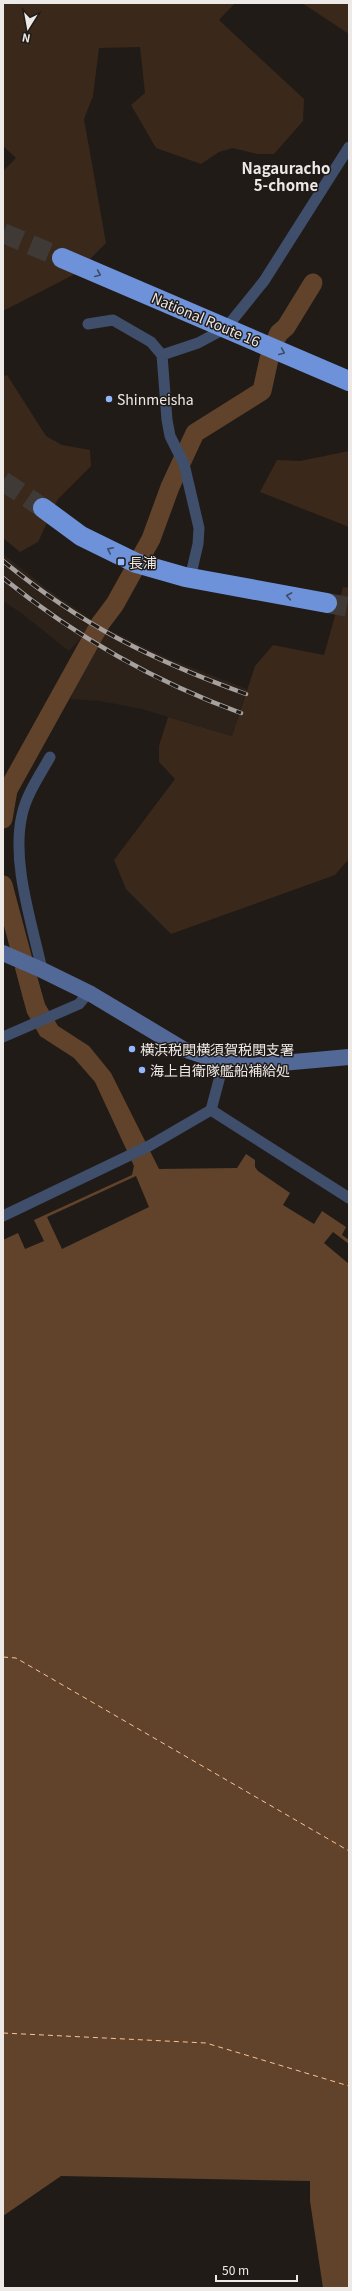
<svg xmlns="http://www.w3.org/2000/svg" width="352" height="2291" font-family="Georgia,'Noto Sans JP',serif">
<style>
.built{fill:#2c221a}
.green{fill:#3a281a}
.water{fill:#61432b;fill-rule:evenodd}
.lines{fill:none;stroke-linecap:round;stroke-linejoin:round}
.river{stroke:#61432b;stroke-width:19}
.ferry{stroke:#fbc397;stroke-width:1;stroke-dasharray:5 4;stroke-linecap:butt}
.highway-tunnel{stroke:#403a36;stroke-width:20;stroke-dasharray:20 10;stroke-linecap:butt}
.street{stroke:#3f4e6b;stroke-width:11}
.secondary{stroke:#526998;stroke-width:16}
.highway{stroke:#6d92da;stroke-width:20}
.rail-casing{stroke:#a6a19e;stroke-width:4.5}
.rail{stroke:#211b17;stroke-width:3;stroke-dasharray:9;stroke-linecap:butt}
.oneway{stroke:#3f4b65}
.poi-dot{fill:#93b7fd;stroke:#211b17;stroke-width:1.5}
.labels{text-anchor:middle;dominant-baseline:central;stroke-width:3;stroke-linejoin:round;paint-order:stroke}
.street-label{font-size:14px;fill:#ede9e6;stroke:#211b17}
.poi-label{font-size:14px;fill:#ede9e6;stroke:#211b17;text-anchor:start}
.neighbourhood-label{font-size:15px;font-weight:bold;fill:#ede9e6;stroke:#211b17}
</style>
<rect width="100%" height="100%" fill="#211b17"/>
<g class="built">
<path d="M3 554 47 589 95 622 69 651 20 612 3 601Z"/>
<path d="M105 628 167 658 247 689 232 736 142 709 100 701 71 699 73 682Z"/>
</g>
<g class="green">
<path d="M3 3H235L219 20 304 99 303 121 274 154H257L233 148 219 152 201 164 156 148 131 105 145 93 140 47 99 48 93 96 84 119 106 243 75 274 3 311V171L16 158 3 146Z"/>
<path d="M302 3H349V34Z"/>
<path d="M7 375 46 436 62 445 90 450 91 466 58 499 38 542 20 552 3 538V376Z"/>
<path d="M349 451V527L260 492 277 460 300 461Z"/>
<path d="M343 587 349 588V859L335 875 171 934 126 889 114 860 175 779 159 762V746L168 717 232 736 255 666 273 645 324 655Z"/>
</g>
<path class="water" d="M15 968 37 977 45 1004 58 1026 89 1046 111 1073 159 1169 237 1168 246 1154 255 1160V1167L258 1171 290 1193 283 1205 314 1224 322 1211 346 1227 342 1235 349 1240V1244L333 1232 324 1243 349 1264V2288H323L310 2201V2181L61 2176 3 2216V1240L18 1233 25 1249 44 1241 34 1220 132 1175 134 1166 95 1082 74 1058 40 1036 27 1013ZM136 1176 149 1207 62 1249 47 1217Z"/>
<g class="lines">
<g class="river">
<path d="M277 337 279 333 286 327 313 283"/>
<path d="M3 819 8 790 100 624 115 604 151 539 170 487 195 433 262 391 269 359"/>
<path d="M3 885 33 998"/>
</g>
<g class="ferry">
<path d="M3 1657 16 1658 349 1851"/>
<path d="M3 2033 206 2043 349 2086"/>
</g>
<g class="highway-tunnel">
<path d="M3 233 62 258"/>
<path d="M3 481 43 508"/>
<path d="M327 603 349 607"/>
</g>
<g class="street">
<path d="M88 324 113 320 151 342 162 355 167 420 170 436 184 464 199 528 198 544 190 578"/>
<path d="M162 355 198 343 226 328 264 281 349 147"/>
<path d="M42 970C32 923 11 862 22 815 26 795 40 775 50 757"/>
<path d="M3 1037 79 1004 88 993"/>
<path d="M211 1110 349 1198"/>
<path d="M3 1216 149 1146 211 1110 224 1061"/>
</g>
<path class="secondary" d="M3 953 42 970 91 994 183 1049 207 1057 248 1066 349 1057"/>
<g class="highway">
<path d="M62 258 349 381"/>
<path d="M43 508 81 536 136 563 185 577 327 603"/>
</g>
<g class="rail-casing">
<g id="rail">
<path d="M3 561C81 625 152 660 246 694"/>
<path d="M3 578C76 637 153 681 241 713"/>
</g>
</g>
<use href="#rail" class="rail"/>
</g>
<defs><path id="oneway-chevron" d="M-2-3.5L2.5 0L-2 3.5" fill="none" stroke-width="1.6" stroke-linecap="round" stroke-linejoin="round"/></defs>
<g class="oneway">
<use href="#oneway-chevron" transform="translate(98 274) rotate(23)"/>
<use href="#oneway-chevron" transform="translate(282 352) rotate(23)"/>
<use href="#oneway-chevron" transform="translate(110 550) rotate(-154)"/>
<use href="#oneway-chevron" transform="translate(289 596) rotate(-169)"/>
</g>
<g class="poi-dot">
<circle cx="109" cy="399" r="4"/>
<rect x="117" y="558" width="8" height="8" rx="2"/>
<circle cx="132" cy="1049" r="4"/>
<circle cx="142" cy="1070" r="4"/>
</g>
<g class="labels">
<g class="street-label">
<text transform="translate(206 319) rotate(23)">National Route 16</text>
</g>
<g class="poi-label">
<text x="117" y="399">Shinmeisha</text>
<text x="129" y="562">長浦</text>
<text x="140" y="1049">横浜税関横須賀税関支署</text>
<text x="150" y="1070">海上自衛隊艦船補給処</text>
</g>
<g class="neighbourhood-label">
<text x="286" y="167">Nagauracho<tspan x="286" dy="17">5-chome</tspan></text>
</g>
</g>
<rect width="352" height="2291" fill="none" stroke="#ede9e6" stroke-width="8"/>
<g transform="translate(28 28) rotate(191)" stroke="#211b17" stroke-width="3" paint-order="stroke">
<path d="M0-3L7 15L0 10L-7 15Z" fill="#ede9e6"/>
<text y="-6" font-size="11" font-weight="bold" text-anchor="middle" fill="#ede9e6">N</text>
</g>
<path d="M216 2275v6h81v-6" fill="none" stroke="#ede9e6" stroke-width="2"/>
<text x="222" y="2275" font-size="12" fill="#ede9e6" stroke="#211b17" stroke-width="3" paint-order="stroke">50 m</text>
</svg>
